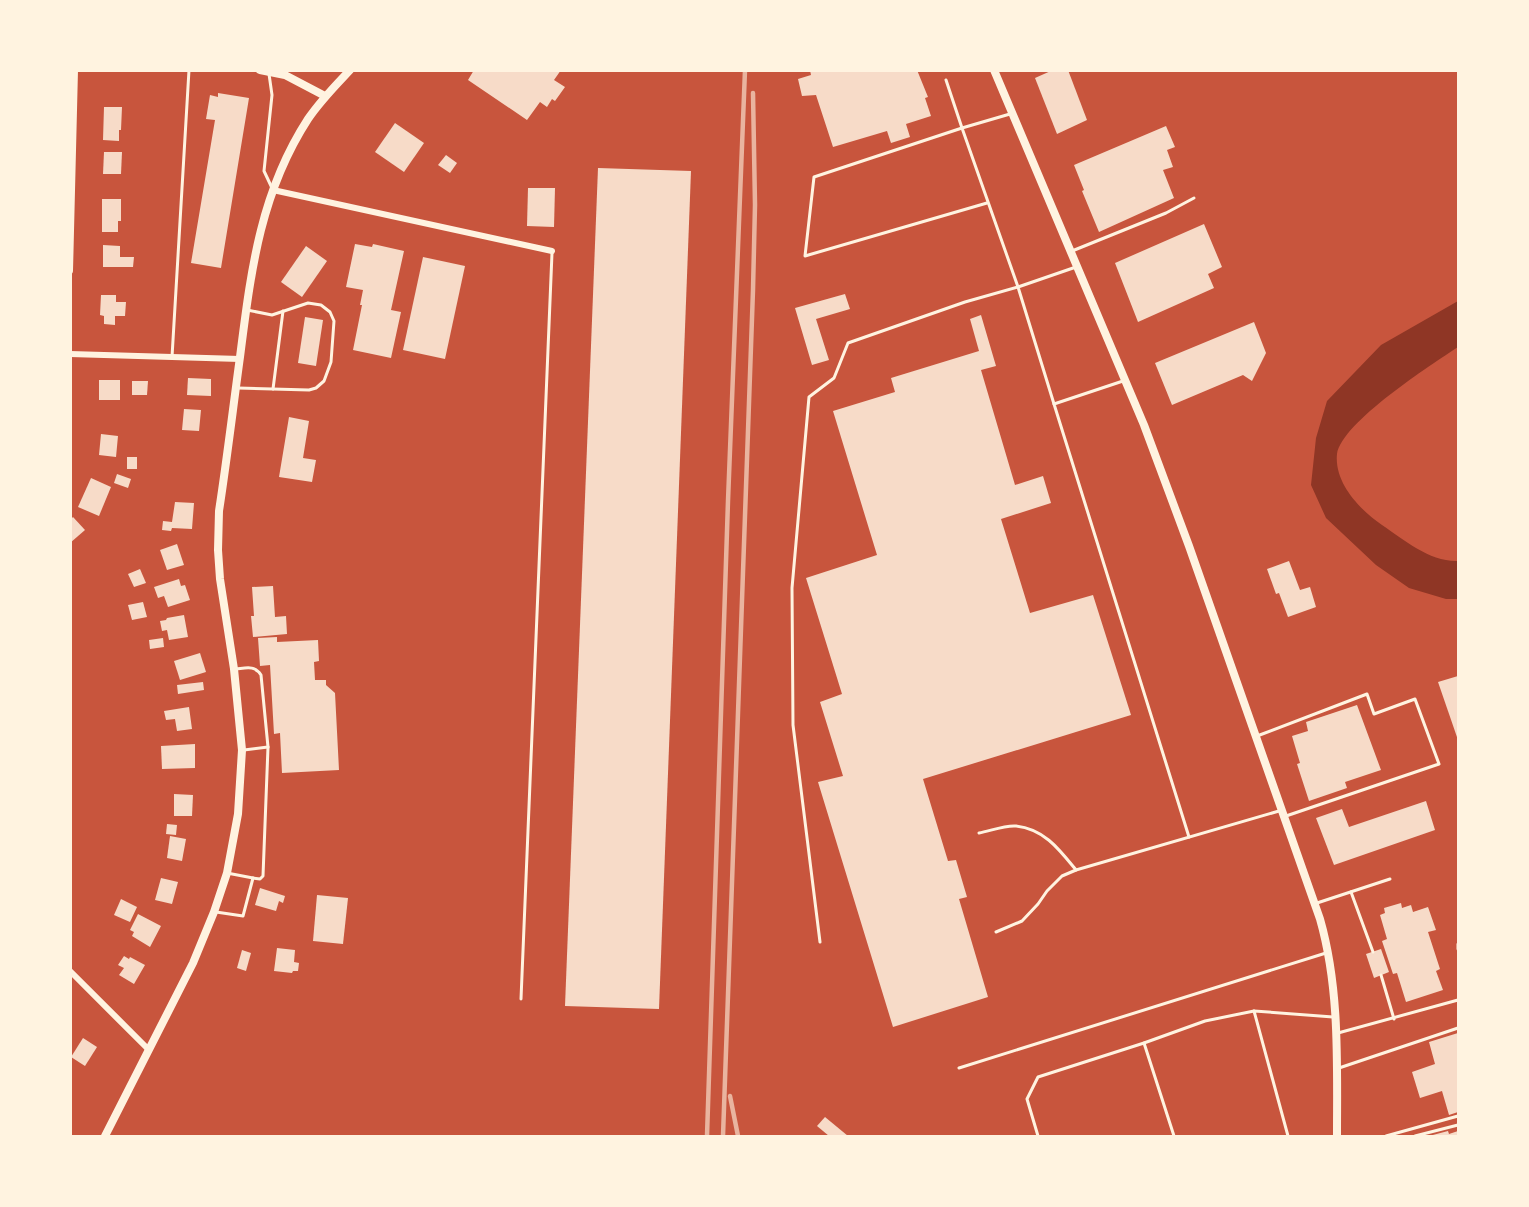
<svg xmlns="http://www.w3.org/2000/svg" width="1529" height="1207" font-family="Poppins,sans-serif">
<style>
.water{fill:#8f3625}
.building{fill:#f7dbc8}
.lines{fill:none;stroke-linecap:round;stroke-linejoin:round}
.service{stroke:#fff3e0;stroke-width:3}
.minor{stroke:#fff3e0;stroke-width:6}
.secondary{stroke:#fff3e0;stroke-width:8}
.rail{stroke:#e9b49f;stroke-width:4.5}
</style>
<rect width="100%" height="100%" fill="#c8553d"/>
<path class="water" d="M1458 301V347C1431 365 1342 422 1337 454 1334 483 1360 510 1382 525 1404 540 1430 562 1458 561V599H1446L1409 588 1376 565 1326 518 1311 485 1316 438 1327 401 1381 345Z"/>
<g class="building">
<path d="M474 70H561L554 80 565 87 555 101 552 99 547 107 540 102 527 120 468 80Z"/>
<path d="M810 70H917L928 97 925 98 931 116 906 124 910 137 891 143 887 131 833 147 816 95 802 96 798 79 811 75Z"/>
<path d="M1053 70H1068L1087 120 1057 134 1035 78Z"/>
<path d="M218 93 249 98 221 268 191 263 215 120 206 119 210 95 218 97Z"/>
<path d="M104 107H122L121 130H119V141L103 140Z"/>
<path d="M395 123 424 143 404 172 375 152Z"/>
<path d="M1166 126 1175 147 1167 150 1173 167 1163 170 1174 198 1099 232 1082 191 1084 190 1074 165Z"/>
<path d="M104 152H122L121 174H103Z"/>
<path d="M446 155 457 163 450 173 438 165Z"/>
<path d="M598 168 691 171 659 1009 565 1006Z"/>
<path d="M528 188H555L554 227 527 226Z"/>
<path d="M102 199H121V221H118V232H102Z"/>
<path d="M1204 224 1222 267 1208 274 1214 288 1138 322 1115 263Z"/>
<path d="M355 244 372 247 373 244 404 251 391 310 401 312 391 358 353 350 362 305H360L363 290 346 287Z"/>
<path d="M103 245 120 246V257H134L133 267H103Z"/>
<path d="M306 246 327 261 302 297 281 282Z"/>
<path d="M423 257 465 266 445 359 403 350Z"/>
<path d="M845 294 850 309 816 319 829 360 812 365 795 308Z"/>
<path d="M101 295H116V302H126L125 316H115V325L104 324V316L100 315Z"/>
<path d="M981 315 996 366 981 370 1015 485 1043 476 1051 503 1001 519 1030 613 1093 595 1131 715 923 779 948 861 956 860 967 897 959 899 988 997 893 1027 818 782 843 776 820 702 842 694 806 578 877 555 833 411 895 392 891 378 979 351 970 319Z"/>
<path d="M305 317 323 320 316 366 298 363Z"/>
<path d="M1254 322 1266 353 1252 381 1243 375 1172 405 1155 363Z"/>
<path d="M188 378 211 379V396L187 395Z"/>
<rect x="99" y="380" width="21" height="20"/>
<path d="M132 381H148L147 395H132Z"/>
<path d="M184 409 201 410 199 431 182 430Z"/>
<path d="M289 417 309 421 303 458 316 460 312 482 279 477Z"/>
<path d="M101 434 118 436 116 457 99 455Z"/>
<rect x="127" y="457" width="10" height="12"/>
<path d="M117 474 131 479 128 488 114 483Z"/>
<path d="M91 478 111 487 99 516 78 507Z"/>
<path d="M175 502 194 503 192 529 172 528 171 531 162 530 163 521 172 522Z"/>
<path d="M73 517 85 530 70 543V520Z"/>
<path d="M177 544 184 565 167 570 160 550Z"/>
<path d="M1289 561 1300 590 1310 587 1316 607 1288 617 1279 593 1276 594 1267 569Z"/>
<path d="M140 569 146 583 134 587 128 574Z"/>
<path d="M179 579 181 586 185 585 190 600 168 607 164 596 158 598 154 587Z"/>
<path d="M273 586 275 617 286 616 287 634 253 637 251 616H254L252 587Z"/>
<path d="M143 602 147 617 132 620 128 605Z"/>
<path d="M184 615 188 637 169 640 167 630 162 631 160 621 166 620 167 618Z"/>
<path d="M277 637V642L318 640 319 661 314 662 315 680H326V685L335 693 339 770 282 773 280 733 274 734 270 665 260 666 258 638Z"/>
<path d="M163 638 164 647 150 649 149 640Z"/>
<path d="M200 653 206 672 180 680 174 661Z"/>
<path d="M1458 676V740L1438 682Z"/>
<path d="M203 682 204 690 178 694 177 685Z"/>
<path d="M1357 705 1381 770 1345 782 1347 788 1309 801 1297 764 1300 763 1292 736 1308 731 1306 722Z"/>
<path d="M189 707 192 729 177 731 175 719 166 720 164 711Z"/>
<path d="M195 744V768L162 769 161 746Z"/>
<path d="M174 794 193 795 192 816H174Z"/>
<path d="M1426 801 1435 830 1334 865 1316 818 1342 809 1349 827Z"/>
<path d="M167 824 177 825 176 835 166 834Z"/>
<path d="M170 836 186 839 182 861 167 858Z"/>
<path d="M161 878 178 882 172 904 155 900Z"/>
<path d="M260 888 285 896 283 903 279 901 276 911 255 905Z"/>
<path d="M317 895 348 898 343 944 313 941Z"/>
<path d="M121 899 137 907 130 922 114 915Z"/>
<path d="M1401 903 1402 908 1411 905 1413 912 1428 907 1436 930 1428 932 1440 969 1436 971 1443 990 1406 1002 1397 973 1393 974 1382 941 1387 939 1380 915 1385 913 1384 908Z"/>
<path d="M138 914 161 926 150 947 132 936 134 932 130 930Z"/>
<path d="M277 948 295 950 294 962 299 963 298 971H293L292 973 274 971Z"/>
<path d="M1381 949 1389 972 1374 978 1366 954Z"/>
<path d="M242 950 251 953 246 971 237 968Z"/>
<path d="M124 956 129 959 130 957 145 965 134 984 119 975 124 968 118 965Z"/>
<path d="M1458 1033V1112L1449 1115 1442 1091 1420 1098 1412 1072 1435 1064 1429 1042Z"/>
<path d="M83 1038 97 1047 85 1066 71 1057Z"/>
<path d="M825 1117 848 1136H829L817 1126Z"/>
<path d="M1448 1131 1449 1134 1458 1131V1136H1429Z"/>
</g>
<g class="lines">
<g class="service">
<path d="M269 74 272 95 264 171 272 188"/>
<path d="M946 80 962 128 814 177 805 256 987 203"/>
<path d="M1072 251 1166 213 1194 198"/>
<path d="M172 357 189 70"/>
<path d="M1123 381 1054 404 1189 837"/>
<path d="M238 388 309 390 316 388 324 381 331 362 334 321 330 312 321 305 308 303 272 315 247 310"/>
<path d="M273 389 283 311"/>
<path d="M1054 404 1018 287 1076 267"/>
<path d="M236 669C246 668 255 665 261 675L268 747 263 876 260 879 253 878"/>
<path d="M1257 736 1367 694 1374 714 1415 699 1439 764 1286 816"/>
<path d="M244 750 268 747"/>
<path d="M979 833C990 831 1005 825 1016 826 1044 829 1059 849 1076 870"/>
<path d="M1351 892 1373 952"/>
<path d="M1317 903 1390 879"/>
<path d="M216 912 243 916 253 878 227 873"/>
<path d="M996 932 1022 921 1038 904 1047 891 1062 876 1076 870 1279 811"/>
<path d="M820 942 793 725 792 588 809 397 834 378 848 343 965 302 1018 287 962 128 1010 114"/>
<path d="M1458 944V949"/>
<path d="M1381 975 1394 1019"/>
<path d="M521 999 552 253"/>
<path d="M1254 1011 1288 1136"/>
<path d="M1338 1033 1458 1000"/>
<path d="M1144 1043 1174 1136"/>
<path d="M959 1068 1326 953"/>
<path d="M1339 1068 1458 1028"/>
<path d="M1038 1136 1027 1099 1038 1077 1144 1043 1205 1021 1254 1011 1333 1017"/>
<path d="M1386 1136 1458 1116"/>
<path d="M1415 1136 1458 1125"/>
</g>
<g class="minor">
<path d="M273 190 552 251"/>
<path d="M70 271 75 70"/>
<path d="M70 354 240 359"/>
<path d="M70 971 149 1050"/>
</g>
<g class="secondary">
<path d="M260 70 285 75 325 96"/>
<path d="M994 70 1144 425 1189 546 1320 919C1340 989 1337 1064 1337 1136"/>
<path d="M105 1136 193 963 214 912 227 873 238 814 242 750 234 669 220 579 218 550 219 511C227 459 233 408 240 357 251 271 260 193 308 119 320 101 335 86 350 70"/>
</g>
<g class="rail">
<path d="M730 1096 738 1136"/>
<path d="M707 1136 728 501 745 70"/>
<path d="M723 1136 753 290 755 205 753 93"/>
</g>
</g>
<rect width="1529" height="1207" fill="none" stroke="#fff3e0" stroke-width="144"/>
</svg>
